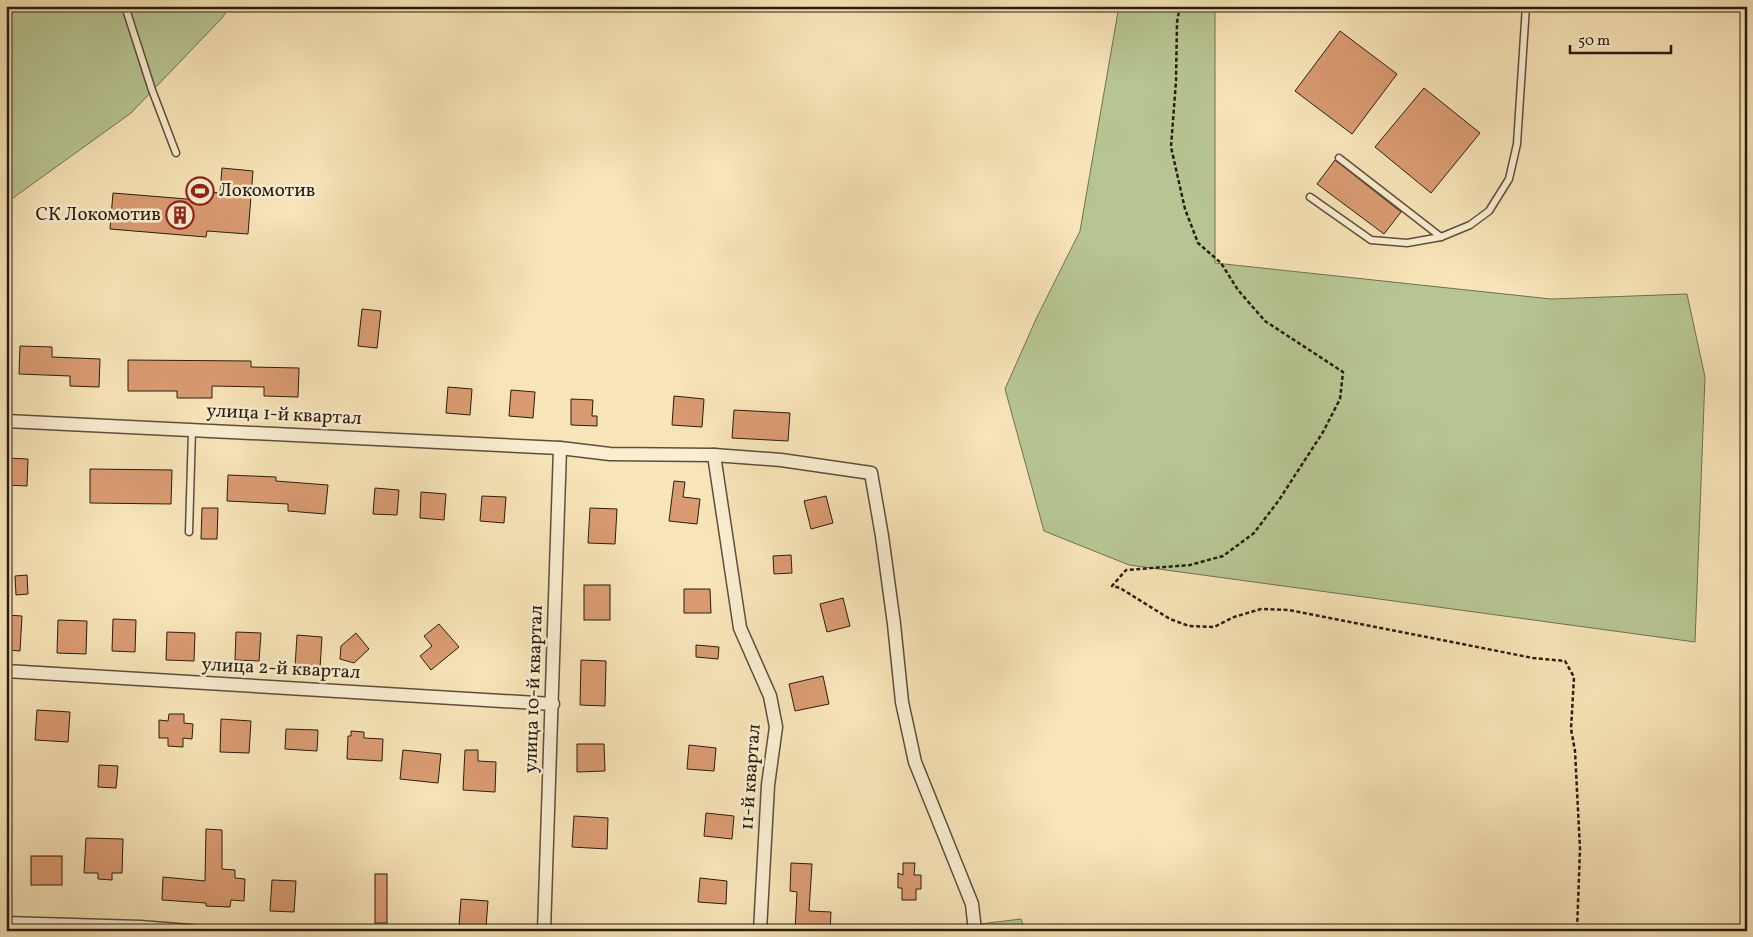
<svg xmlns="http://www.w3.org/2000/svg" width="1753" height="937" font-family="Vollkorn,serif">
<style>
.green{fill:#b7c593;stroke:#707152}
.building{fill:#da9b72;stroke:#291d10}
.lines{fill:none;stroke-linecap:round;stroke-linejoin:round}
.service-casing{stroke:#5c4f3a;stroke-width:9}
.minor-casing{stroke:#5c4f3a;stroke-width:15}
.path{stroke:#291d10;stroke-width:2.5;stroke-dasharray:4 2.5;stroke-linecap:butt}
.service{stroke:#faedd1;stroke-width:6}
.minor{stroke:#faedd1;stroke-width:12}
.labels{text-anchor:middle;dominant-baseline:central;stroke-width:5;stroke-linejoin:round;paint-order:stroke}
.poi-label{font-size:19px;fill:#291d10;stroke:#faedd1;text-anchor:start}
.street-label{font-size:19px;fill:#291d10;stroke:#faedd1}
</style>
<rect width="100%" height="100%" fill="#f7e4b8"/>
<filter id="stains"><feTurbulence type="fractalNoise" baseFrequency=".004" numOctaves="4"/><feColorMatrix values="0 0 0 0 .2 0 0 0 0 .09 0 0 0 0 .02 0 0 0 .5 -.17"/></filter>
<radialGradient id="worn" r=".72"><stop offset=".6" stop-color="#630" stop-opacity="0"/><stop offset="1" stop-color="#630" stop-opacity=".3"/></radialGradient>
<g class="green">
<path d="M6 6H230L222 18 131 113 6 203Z"/>
<path d="M1119 6H1215V263L1551 299 1687 294 1705 377 1695 642 1129 565 1044 531 1005 389 1036 319 1080 231Z"/>
<path d="M1021 919 1025 931H983L980 924Z"/>
</g>
<g class="building">
<path d="M1340 31 1397 74 1352 134 1295 91Z"/>
<path d="M1424 88 1480 133 1431 193 1375 147Z"/>
<path d="M1335 160 1401 212 1384 234 1317 184Z"/>
<path d="M222 168 253 171 248 234 207 231 206 237 110 229 113 193 199 200 200 191 220 193Z"/>
<path d="M362 309 381 311 377 348 358 346Z"/>
<path d="M20 346 52 347V357L100 359 99 387 70 386V376L19 374Z"/>
<path d="M128 360 251 361V367L299 368 298 397 264 396V387L212 386V398H177V391H128Z"/>
<path d="M448 387 472 389 470 415 446 413Z"/>
<path d="M511 390 535 392 533 418 509 416Z"/>
<path d="M674 396 704 399 702 427 672 425Z"/>
<path d="M571 399 593 400 592 416H597V426L571 425Z"/>
<path d="M734 410 790 413 788 441 732 438Z"/>
<path d="M6 458 28 459 27 486 6 485Z"/>
<path d="M90 469 172 470 171 504 90 503Z"/>
<path d="M228 475 276 477V481L328 485 325 514 288 511V504L227 501Z"/>
<path d="M674 481 685 482 683 497 700 499 697 524 669 521Z"/>
<path d="M375 488 399 490 397 515 373 514Z"/>
<path d="M421 492 446 494 444 520 420 518Z"/>
<path d="M482 496 506 497 504 523 480 521Z"/>
<path d="M826 496 833 523 811 529 804 501Z"/>
<path d="M202 508H218L217 539H201Z"/>
<path d="M590 508 617 509 615 544 588 543Z"/>
<path d="M791 555 792 573 774 574 773 556Z"/>
<path d="M27 575 28 594 16 595 15 576Z"/>
<rect x="584" y="585" width="26" height="35"/>
<path d="M684 589H710L711 613H684Z"/>
<path d="M843 598 850 626 827 632 820 604Z"/>
<path d="M6 615 22 616 20 651 6 650Z"/>
<path d="M113 619 136 620 135 652 112 651Z"/>
<path d="M58 620 87 621 86 654 57 653Z"/>
<path d="M439 624 459 647 431 670 420 656 432 646 424 636Z"/>
<path d="M167 632 195 633 194 661 166 660Z"/>
<path d="M236 632 261 633 259 661 235 660Z"/>
<path d="M356 633 369 649 354 663 340 659 341 646Z"/>
<path d="M297 635 322 637 320 668 295 667Z"/>
<path d="M696 645 719 647 718 659 696 657Z"/>
<path d="M581 660 606 661 605 706 580 705Z"/>
<path d="M823 676 829 704 795 711 789 684Z"/>
<path d="M37 710 70 712 68 742 35 740Z"/>
<path d="M169 714H184V723L193 724 192 739 183 738V747L168 746V738H159V720L168 721Z"/>
<path d="M221 719 251 721 249 753 220 752Z"/>
<path d="M286 729 318 730 317 751 285 749Z"/>
<path d="M351 731 364 732V738L383 739 382 761 347 759 348 736H351Z"/>
<path d="M577 744H604L605 771 577 772Z"/>
<path d="M689 745 716 748 714 771 687 769Z"/>
<path d="M403 750 441 754 438 783 400 779Z"/>
<path d="M465 750H478V761L496 762 495 792 463 790Z"/>
<path d="M99 765 118 766 116 788 98 787Z"/>
<path d="M706 813 734 816 732 839 704 836Z"/>
<path d="M574 816 608 818 607 849 572 847Z"/>
<path d="M206 829 222 830V869L235 870V878L245 879 244 901 231 900 230 907 206 906V903L162 900 163 877 205 881Z"/>
<path d="M86 838 123 839 122 873H112V880L98 879V873H84Z"/>
<rect x="31" y="856" width="31" height="29"/>
<path d="M791 863 812 864 809 911 831 912 830 931H795L797 892 790 891Z"/>
<path d="M903 863H915L914 875H921V889H916V900H902V888H898V873L903 875Z"/>
<rect x="375" y="874" width="12" height="49"/>
<path d="M700 878 727 881 726 904 698 902Z"/>
<path d="M272 880 296 881 294 912 270 911Z"/>
<path d="M461 899 488 901 486 927 459 925Z"/>
</g>
<g class="lines">
<g class="service-casing">
<g id="service">
<path d="M125 6 152 90 176 153"/>
<path d="M1339 158 1441 237"/>
<path d="M1310 197 1371 240 1407 243 1441 237 1470 225 1489 211 1509 179 1517 144 1526 6"/>
<path d="M189 532 192 430"/>
</g>
</g>
<g class="minor-casing">
<g id="minor">
<path d="M6 421 560 448 610 454 714 455 781 460 871 473 882 536 894 624 902 702 915 762 972 904 975 931"/>
<path d="M714 455 740 628 770 696 776 727 768 785 760 931"/>
<path d="M6 671 553 704"/>
<path d="M6 923 140 927 190 931"/>
<path d="M544 931 560 448"/>
</g>
</g>
<path class="path" d="M1180 6 1177 22 1176 81 1171 147 1185 209 1198 243 1221 263 1238 290 1265 321 1343 372 1340 399 1323 432 1279 500 1254 533 1223 556 1190 565 1126 570 1112 586 1120 588 1170 619 1189 626 1214 627 1234 617 1261 609 1289 610 1533 658 1565 661 1574 677 1571 729 1575 751 1580 849 1577 931"/>
<use href="#service" class="service"/>
<use href="#minor" class="minor"/>
</g>
<defs>
<g id="stadium-ring" transform="scale(1.4375)"><circle r="9.5" fill="#faedd1" stroke="#8f2418" stroke-width="1.5"/><path d="M0-5a6.5 5 0 1 0 0 10a6.5 5 0 1 0 0-10ZM-3.5-1.8h7v3.6h-7Z" fill="#8f2418"/></g>
<g id="building-ring" transform="scale(1.4375)"><circle r="9.5" fill="#faedd1" stroke="#8f2418" stroke-width="1.5"/><path d="M-4-6H4V6H1V3H-1V6H-4ZM-2.5-4.3h1.7v1.8h-1.7ZM.8-4.3h1.7v1.8H.8ZM-2.5-1h1.7V.8h-1.7ZM.8-1h1.7V.8H.8Z" fill="#8f2418"/></g>
</defs>
<g fill-rule="evenodd">
<use href="#stadium-ring" x="200" y="191"/>
<use href="#building-ring" x="180" y="215"/>
</g>
<g class="labels">
<g class="poi-label">
<text x="219" y="191">Локомотив</text>
<text x="161" y="215" text-anchor="end">СК Локомотив</text>
</g>
<g class="street-label">
<text transform="translate(284 415) rotate(3)">улица 1-й квартал</text>
<text transform="translate(281 669) rotate(3)">улица 2-й квартал</text>
<text transform="translate(534 689) rotate(-88)">улица 10-й квартал</text>
<text transform="translate(751 777) rotate(-86)">11-й квартал</text>
</g>
</g>
<rect width="1753" height="937" fill="none" stroke="#f7e4b8" stroke-width="25"/>
<rect x="8" y="8" width="1738" height="922" fill="none" stroke="#291d10" stroke-width="2.5"/>
<rect x="12" y="12" width="1728" height="912" fill="none" stroke="#291d10"/>
<path d="M1570 45v8h101v-8" fill="none" stroke="#291d10" stroke-width="2.5"/>
<text x="1578" y="45" font-size="15" fill="#291d10" stroke="#faedd1" stroke-width="4" paint-order="stroke">50 m</text>
<rect width="100%" height="100%" filter="url(#stains)"/>
<rect width="100%" height="100%" fill="url(#worn)"/>
</svg>
